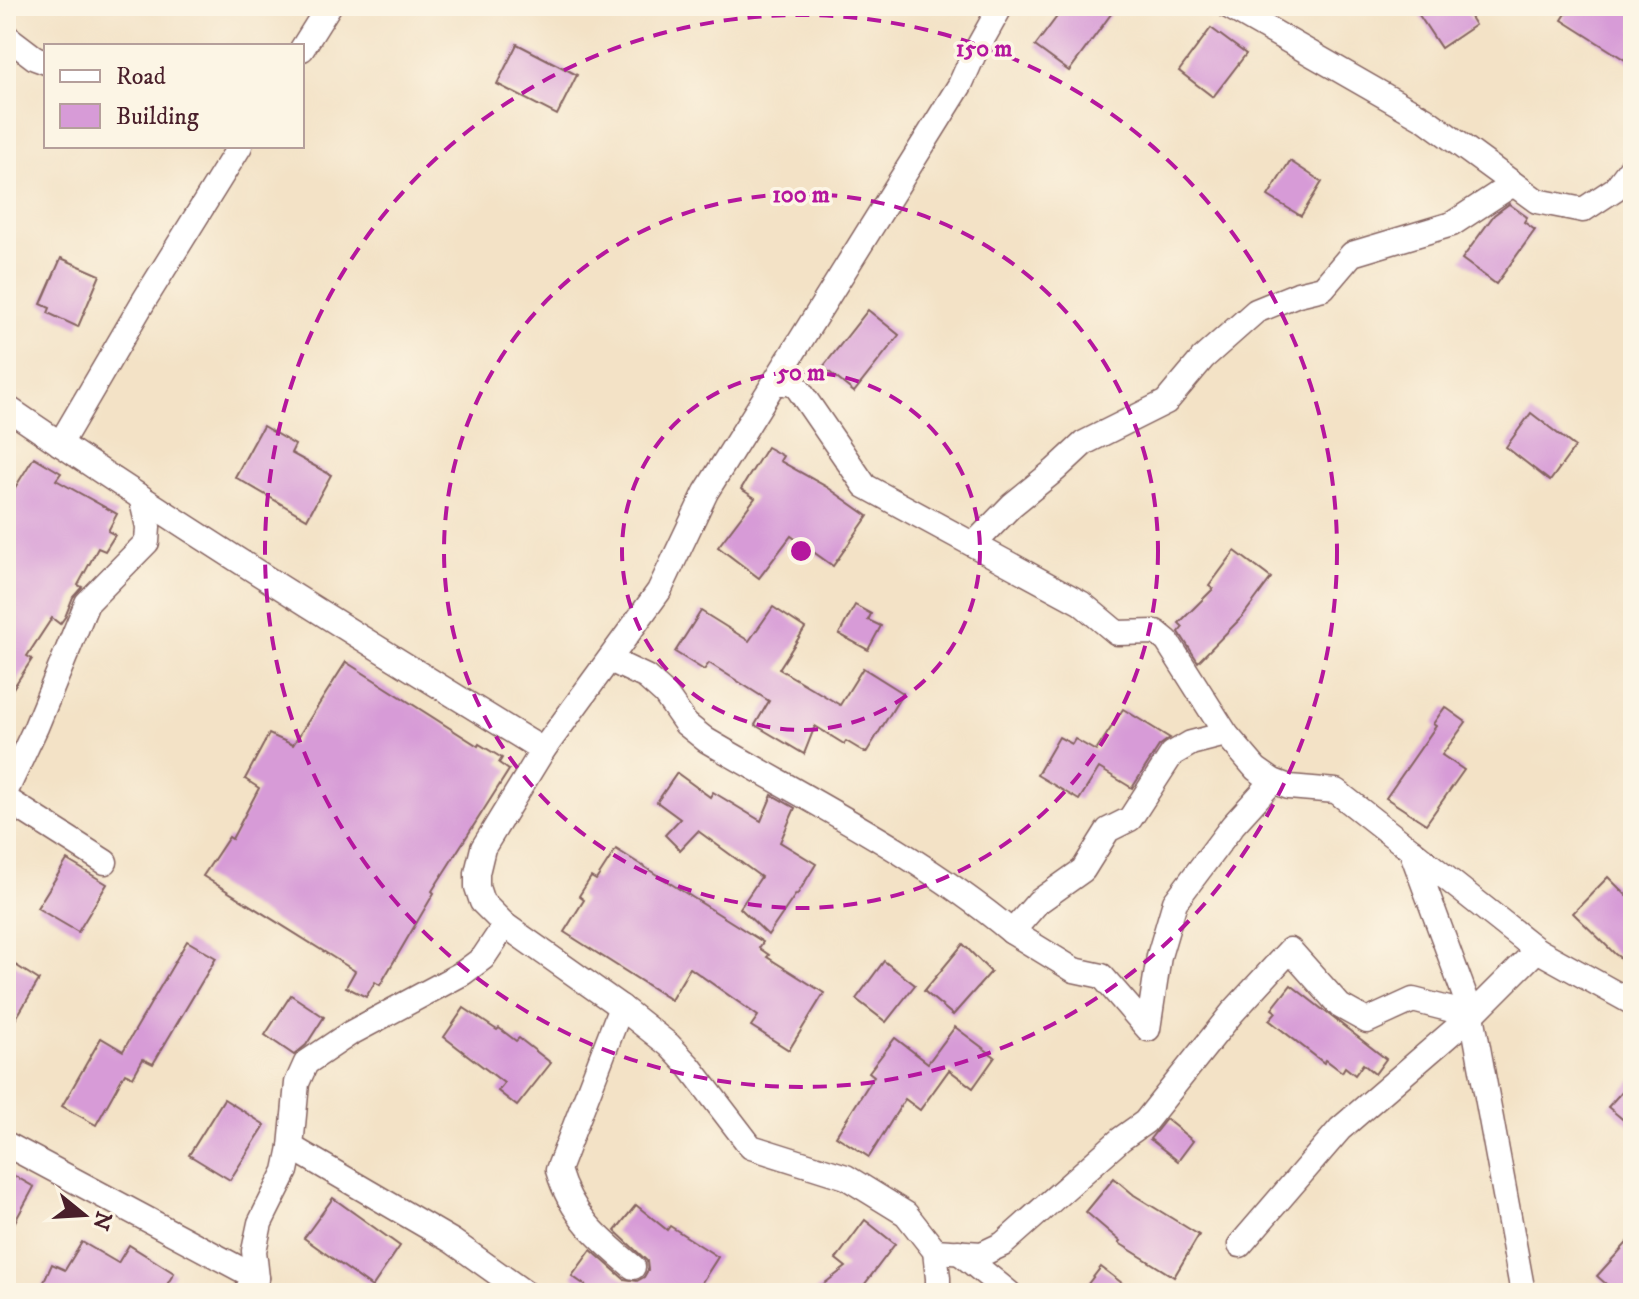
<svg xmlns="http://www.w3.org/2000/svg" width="1639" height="1299" font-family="'IM FELL DW Pica',serif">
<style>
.building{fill:#d79bd7}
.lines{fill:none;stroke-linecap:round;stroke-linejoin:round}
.minor-casing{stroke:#856361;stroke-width:27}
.minor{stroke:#fff;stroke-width:24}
.ring{fill:none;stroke:#b5179e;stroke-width:4;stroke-dasharray:14 10}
.centre{fill:#b5179e;stroke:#fcf5e5;stroke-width:4}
.ring-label{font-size:24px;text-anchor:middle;font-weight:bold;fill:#b5179e;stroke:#fcf5e5;stroke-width:7;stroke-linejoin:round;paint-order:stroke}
</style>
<rect width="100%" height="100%" fill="#fcf5e5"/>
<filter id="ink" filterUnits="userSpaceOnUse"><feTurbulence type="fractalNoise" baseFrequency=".0125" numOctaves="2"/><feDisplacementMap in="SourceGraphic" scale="16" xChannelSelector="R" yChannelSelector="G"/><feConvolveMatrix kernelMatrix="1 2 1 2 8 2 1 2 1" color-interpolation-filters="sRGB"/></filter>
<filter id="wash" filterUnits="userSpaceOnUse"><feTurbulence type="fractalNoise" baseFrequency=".006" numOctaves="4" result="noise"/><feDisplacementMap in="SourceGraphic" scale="32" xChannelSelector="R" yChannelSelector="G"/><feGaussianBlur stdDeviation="1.8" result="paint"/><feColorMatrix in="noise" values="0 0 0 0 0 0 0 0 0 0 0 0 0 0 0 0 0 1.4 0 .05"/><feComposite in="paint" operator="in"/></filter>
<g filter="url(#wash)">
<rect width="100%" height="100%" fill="#f3e2c6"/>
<g id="blocks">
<g class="building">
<path d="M1065 6H1117L1069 71 1035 46Z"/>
<path d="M1413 6H1463L1475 25 1441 48Z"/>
<path d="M1571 6H1619L1633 15V65L1562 20Z"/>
<path d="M1211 28 1246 54 1213 97 1179 71Z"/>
<path d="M517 44 577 75 557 115 497 84Z"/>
<path d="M1290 161 1322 182 1301 216 1268 196Z"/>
<path d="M1509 204 1527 217 1524 222 1535 230 1496 284 1462 259 1494 215Z"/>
<path d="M61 258 100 275 78 327 48 313 50 308 41 304Z"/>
<path d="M868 310 899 335 854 392 823 367Z"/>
<path d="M1531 413 1575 447 1550 481 1506 447Z"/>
<path d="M263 426 295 445 291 453 331 475 307 519 235 477Z"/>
<path d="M767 447 783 456 780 461 827 487 868 516 833 566 791 536 759 578 718 547 755 498 741 489Z"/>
<path d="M34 457 61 473 56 480 117 514 108 531 115 535 105 551 98 548 78 585 82 587 73 597 65 617 60 624 52 618 27 656 32 659 6 699V502Z"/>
<path d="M1235 551 1271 578 1242 617 1198 662 1179 632 1183 627 1179 623 1213 589 1209 586Z"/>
<path d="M855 605 871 614 868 620 881 626 868 650 839 634Z"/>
<path d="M773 607 805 628 779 669 840 705 863 668 903 693 866 753 846 741 844 744 815 726 804 754 755 725 769 701 709 663 704 670 675 652 701 611 749 641Z"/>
<path d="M346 662 478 746 479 744 502 758 499 763 509 770 432 891 434 893 380 985 375 982 366 997 346 987 355 971 203 876 229 837 232 839 259 788 245 779 269 734 293 745Z"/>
<path d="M1445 707 1466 722 1442 755 1464 770 1426 824 1386 798 1436 726 1433 724Z"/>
<path d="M1123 709 1170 738 1159 746 1132 788 1099 768 1079 800 1037 775 1059 737 1072 744 1075 739 1096 751Z"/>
<path d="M677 773 710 797 713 792 761 821 772 795 795 808 780 842 816 864 797 895 796 894 768 935 740 908 761 877 698 831 680 850 665 835 680 819 657 802Z"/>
<path d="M616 849 763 942 759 948 769 955 767 957 824 993 789 1050 751 1026 758 1016 690 968 671 1000 564 932 584 900 579 896 591 877 596 880Z"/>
<path d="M67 860 107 884 78 932 37 908Z"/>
<path d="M1608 877 1633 902V967L1615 954 1573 913Z"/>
<path d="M187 941 216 958 153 1064 143 1059 133 1077 125 1073 96 1125 62 1106 101 1038 123 1051Z"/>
<path d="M963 944 991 972 953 1015 924 991Z"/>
<path d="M6 959 39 980 6 1035Z"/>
<path d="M884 961 915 985 886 1022 856 999Z"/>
<path d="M1291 985 1386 1059 1375 1074 1363 1064 1355 1075 1345 1067 1342 1072 1326 1060 1324 1063 1269 1020 1276 1012 1272 1009Z"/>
<path d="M291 995 324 1017 306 1045 294 1055 265 1035Z"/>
<path d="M464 1008 497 1030 499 1028 516 1041 519 1038 551 1063 517 1106 498 1091 504 1083 444 1037Z"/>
<path d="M955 1027 995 1057 973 1088 949 1070 920 1110 905 1099 869 1157 836 1136 874 1076 869 1072 895 1038 928 1063Z"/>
<path d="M1633 1079V1128L1608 1107Z"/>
<path d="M224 1099 265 1125 230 1180 189 1155Z"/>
<path d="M1166 1119 1193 1141 1178 1161 1150 1139Z"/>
<path d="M6 1171 34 1187 6 1238Z"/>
<path d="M1114 1178 1134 1195 1199 1235 1174 1277 1119 1243 1120 1241 1086 1212Z"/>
<path d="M333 1198 400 1246 372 1287 304 1238Z"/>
<path d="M636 1205 667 1230 670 1226 718 1257 695 1293H596L572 1276 591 1250 624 1279 637 1281 644 1277 648 1270 647 1261 615 1231Z"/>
<path d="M865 1220 895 1244 858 1293H812L846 1267 836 1259Z"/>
<path d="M1633 1236V1293H1616L1597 1276Z"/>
<path d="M82 1242 118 1263 129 1245 174 1273 162 1293H39L52 1264 65 1270Z"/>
<path d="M1101 1267 1135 1293H1081Z"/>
</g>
</g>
</g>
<g filter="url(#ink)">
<use href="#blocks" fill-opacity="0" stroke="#856361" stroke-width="2"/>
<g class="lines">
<g class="minor-casing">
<g id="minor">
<path d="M1228 6 1425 119 1537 201 1583 210 1615 189 1633 165"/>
<path d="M6 36 35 58 46 62"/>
<path d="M302 49 329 6"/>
<path d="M774 383H790L797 387 865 486 1081 603 1117 633 1156 632 1167 641 1226 734 1256 769 1273 781 1289 787 1336 791 1411 850 1472 1015 1523 1293"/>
<path d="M6 407C181 527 362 639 543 750"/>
<path d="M60 444 145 299 240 146"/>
<path d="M975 543 1012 505 1055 470 1084 443 1166 402 1203 358 1256 311 1298 294 1323 288 1352 254 1452 224 1513 184"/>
<path d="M610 660 646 677 665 694 686 724 706 740C810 801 918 854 1012 932L1038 902 1083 870 1108 830 1130 819 1172 754 1191 743 1226 734"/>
<path d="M6 791 36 727 87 603 147 542 148 527 141 497"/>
<path d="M6 799 105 862"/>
<path d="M1411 850 1537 950 1633 1003"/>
<path d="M1012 932 1074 970 1102 976 1148 1029 1159 956 1175 902 1233 825 1273 781"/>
<path d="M621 1007 558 1170C571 1215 598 1238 633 1267"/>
<path d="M6 1144 257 1278"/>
<path d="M291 1147 452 1241 525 1293"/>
<path d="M1240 1245 1340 1129 1472 1015 1537 950"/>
<path d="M935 1251 982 1254 1003 1244 1121 1139 1145 1122 1232 1013 1290 950 1340 1006 1367 1021 1413 1000 1472 1015"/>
<path d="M959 1252 1009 1293"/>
<path d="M245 1293 257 1278 254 1251 260 1223 286 1171 291 1147 297 1083 306 1063 349 1034 463 973 483 958 505 925"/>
<path d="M938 1293V1278L935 1251 906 1214 846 1177 751 1147 689 1066 669 1045 621 1007 505 925 482 902 477 887V873L483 848 543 750 659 591 706 492 960 85 973 56 1001 6"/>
</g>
</g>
<use href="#minor" class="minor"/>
</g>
</g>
<g class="ring">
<circle cx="801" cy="551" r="179"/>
<circle cx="801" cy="551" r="357"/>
<circle cx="801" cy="551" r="536"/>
</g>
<circle cx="801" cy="551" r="12" class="centre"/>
<g class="ring-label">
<text x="984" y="56">150 m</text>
<text x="801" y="202">100 m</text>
<text x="801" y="380">50 m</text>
</g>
<rect width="1639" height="1299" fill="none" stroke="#fcf5e5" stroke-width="32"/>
<rect x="44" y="44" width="260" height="104" fill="#fcf5e5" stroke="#b59f9b" stroke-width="2"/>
<rect x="60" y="70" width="40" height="12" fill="#ffffff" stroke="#b59f9b" stroke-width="2"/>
<text x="116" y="84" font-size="24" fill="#4a1f2b">Road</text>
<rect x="60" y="104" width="40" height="24" fill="#d79bd7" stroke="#b59f9b" stroke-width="2"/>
<text x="116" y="124" font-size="24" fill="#4a1f2b">Building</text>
<g transform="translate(84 1215) rotate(108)" stroke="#fcf5e5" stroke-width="6" paint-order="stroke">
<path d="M0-6L14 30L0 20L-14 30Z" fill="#4a1f2b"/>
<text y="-12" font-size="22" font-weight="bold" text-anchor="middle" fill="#4a1f2b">N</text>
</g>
</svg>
